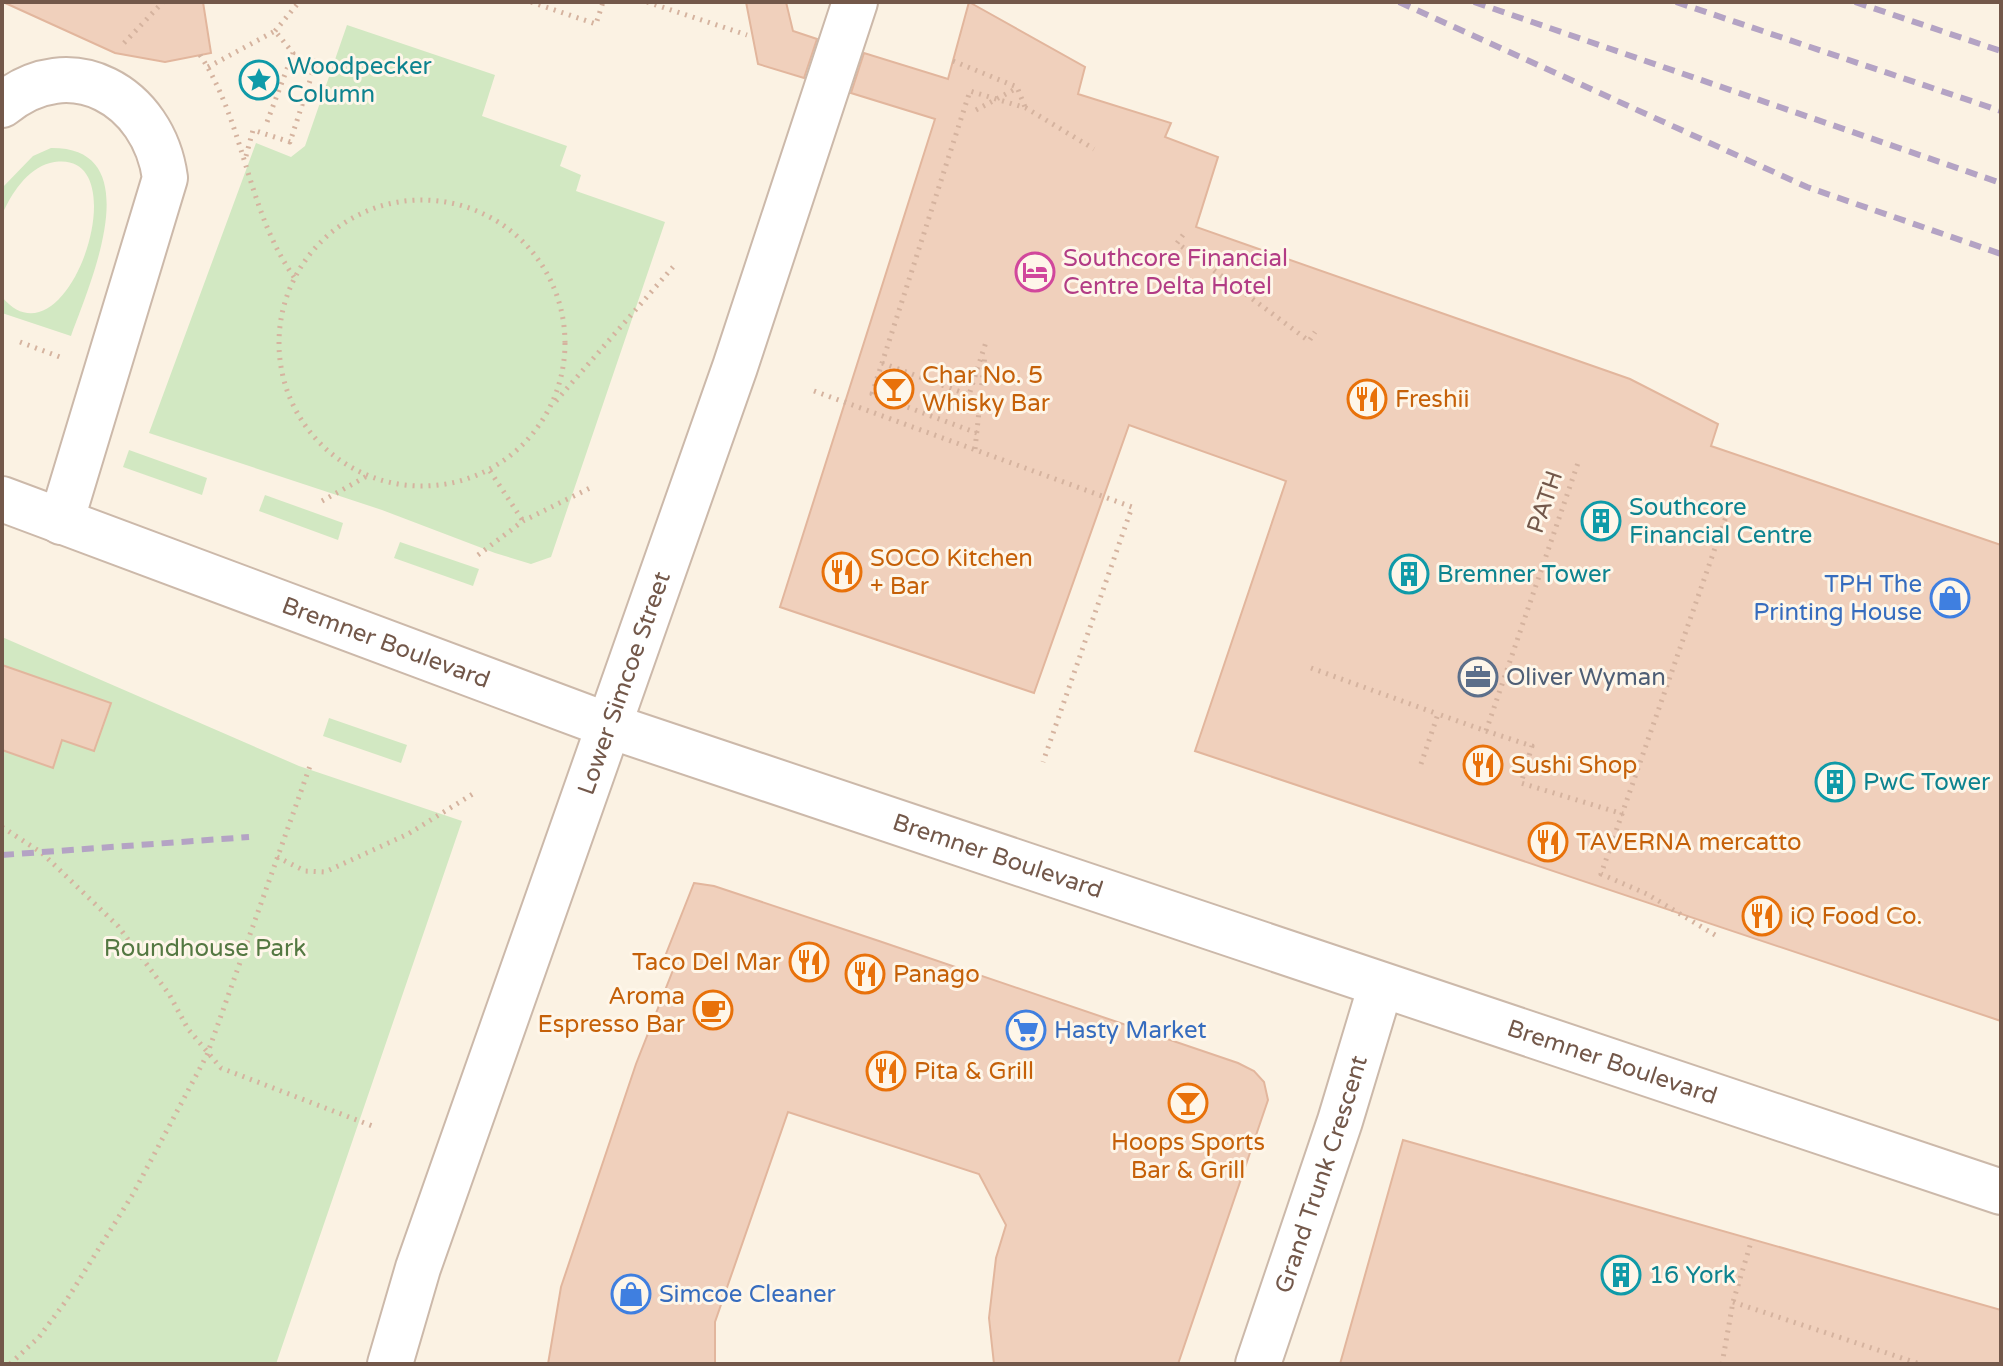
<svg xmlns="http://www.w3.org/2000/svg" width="2003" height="1366" font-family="'Varela Round',sans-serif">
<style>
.green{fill:#d2e8c2}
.building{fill:#f0d0bc;stroke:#e2b69d;stroke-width:2}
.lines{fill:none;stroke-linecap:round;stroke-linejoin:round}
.minor-casing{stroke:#ccb9aa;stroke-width:48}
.path{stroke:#d5b39f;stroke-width:5;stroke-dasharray:2 6;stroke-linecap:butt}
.minor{stroke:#fff;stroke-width:44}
.rail{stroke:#b4a3c4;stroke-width:6;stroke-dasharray:12 8;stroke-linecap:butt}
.labels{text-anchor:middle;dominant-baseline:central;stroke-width:6;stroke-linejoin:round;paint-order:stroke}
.culture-label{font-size:24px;fill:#0d838f;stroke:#fef6e9;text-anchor:start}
.hotel-label{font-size:24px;fill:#b23c85;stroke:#fef6e9;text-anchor:start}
.food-label{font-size:24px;fill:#c56008;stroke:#fef6e9;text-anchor:start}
.street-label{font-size:24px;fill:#73584a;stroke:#fef6e9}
.shop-label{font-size:24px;fill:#366cbe;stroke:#fef6e9;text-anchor:start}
.service-label{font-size:24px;fill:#4e5e75;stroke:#fef6e9;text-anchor:start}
.park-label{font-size:24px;fill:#547842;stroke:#fef6e9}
</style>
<rect width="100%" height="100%" fill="#fbf2e3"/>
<g class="green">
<path d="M347 25 495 75 482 116 567 146 560 166 581 175 576 191 665 222 551 557 531 564 495 553 382 510 149 433 256 143 291 157 305 146Z"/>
<path d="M51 148C152 147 88 288 71 336L2 313V297C68 376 144 141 50 163 27 169 11 194 2 215V188L33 156Z"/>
<path d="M129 450 207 478 202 495 123 467Z"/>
<path d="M265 495 343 523 338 540 259 511Z"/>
<path d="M400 542 479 569 473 586 394 558Z"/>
<path d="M2 637 299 766 462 821 276 1364H2Z"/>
<path d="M329 718 407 745 401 763 323 736Z"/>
</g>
<g class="building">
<path d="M3 2H203L211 53 165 62 115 53Z"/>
<path d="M746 2H786L793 31 817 39 804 78 758 64Z"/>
<path d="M969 2 1085 67 1078 94 1171 123 1165 137 1218 157 1196 227 1630 379 1718 424 1711 446 2001 545V1021L1195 751 1286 481 1129 425 1034 693 780 607 935 119 851 93 864 53 948 79Z"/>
<path d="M2 665 111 703 94 751 62 740 53 768 2 750Z"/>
<path d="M694 883 714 886 879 941 1238 1063 1254 1071 1264 1082 1268 1100 1178 1364H994L989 1318 996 1258 1006 1225 979 1174 788 1112 715 1322V1364H548L561 1287 636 1064 675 965 664 959Z"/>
<path d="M1403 1140 2001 1310V1364H1340Z"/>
</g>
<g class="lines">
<g class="minor-casing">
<g id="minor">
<path d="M2 105C71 48 154 96 165 178L61 522"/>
<path id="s1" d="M2 499 610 726 2001 1192"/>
<path id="s2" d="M390 1364 418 1268 735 367 855 2"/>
<path id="s3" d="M1258 1364 1340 1121 1381 985"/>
</g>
</g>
<g class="path">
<path d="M531 2 596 24 603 2"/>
<path d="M647 2 747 35"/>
<path d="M275 31 299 2"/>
<path d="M124 43 163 2"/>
<path d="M200 55C245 123 247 211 294 277"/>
<path d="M953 61 1017 87 1025 107"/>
<path d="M208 67 275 31 293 53 267 122"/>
<path d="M976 110 1017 88"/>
<path d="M246 156 253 130 290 142 317 59"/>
<circle cx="422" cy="343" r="143"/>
<path d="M1183 235 1177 243 1309 341 1315 332"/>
<path d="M20 342 60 357"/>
<path d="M882 363 969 395 986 342"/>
<path d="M814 391 1132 507 1043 762"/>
<path d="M556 401 673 267"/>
<path d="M977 433 872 394 970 91 1026 108 1094 149"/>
<path d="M975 449 985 355"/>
<path d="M490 471 523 521"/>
<path d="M322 501 367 476"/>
<path d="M478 555 523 521 592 487"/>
<path d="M1311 668 1438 714"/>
<path d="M1486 731 1532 746 1521 783 1623 814"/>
<path d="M1421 764 1438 714 1486 731 1579 460"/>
<path d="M2 827 42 853 118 926 169 994 188 1029 221 1068 375 1127"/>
<path d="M277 857 305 871 325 872 408 834 476 792"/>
<path d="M1715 935 1647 894 1601 874 1728 511"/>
<path d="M1733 1302 1920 1364"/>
<path d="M10 1364 39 1337 66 1301 133 1194 207 1055 310 766"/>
<path d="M1722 1364 1733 1302 1752 1239"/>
</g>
<use href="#minor" class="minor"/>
<g class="rail">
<path d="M1399 2 1807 187 2001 254"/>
<path d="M1474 2 2001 183"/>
<path d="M1676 2 2001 111"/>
<path d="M1855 2 2001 51"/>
<path d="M2 855 249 837"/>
</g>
</g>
<defs>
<g id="sight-ring" transform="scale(2)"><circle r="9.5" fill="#fef6e9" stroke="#0f9aa8" stroke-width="1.5"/><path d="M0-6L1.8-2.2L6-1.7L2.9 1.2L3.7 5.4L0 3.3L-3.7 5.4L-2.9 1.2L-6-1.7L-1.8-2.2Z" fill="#0f9aa8"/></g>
<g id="hotel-ring" transform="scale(2)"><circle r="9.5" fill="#fef6e9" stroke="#d1479c" stroke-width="1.5"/><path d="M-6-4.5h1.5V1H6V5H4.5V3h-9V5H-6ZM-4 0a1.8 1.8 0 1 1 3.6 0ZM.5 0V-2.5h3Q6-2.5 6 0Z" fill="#d1479c"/></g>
<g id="bar-ring" transform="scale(2)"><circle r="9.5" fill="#fef6e9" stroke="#e8710a" stroke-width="1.5"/><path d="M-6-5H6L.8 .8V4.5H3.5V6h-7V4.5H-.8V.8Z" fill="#e8710a"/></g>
<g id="restaurant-ring" transform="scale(2)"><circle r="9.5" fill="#fef6e9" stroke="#e8710a" stroke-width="1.5"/><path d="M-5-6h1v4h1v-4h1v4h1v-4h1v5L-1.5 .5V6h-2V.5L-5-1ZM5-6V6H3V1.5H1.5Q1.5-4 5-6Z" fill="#e8710a"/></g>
<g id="building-ring" transform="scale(2)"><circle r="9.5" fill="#fef6e9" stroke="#0f9aa8" stroke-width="1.5"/><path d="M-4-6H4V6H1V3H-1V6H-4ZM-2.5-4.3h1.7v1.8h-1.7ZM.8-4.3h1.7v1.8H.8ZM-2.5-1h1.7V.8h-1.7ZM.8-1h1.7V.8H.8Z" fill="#0f9aa8"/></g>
<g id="shop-ring" transform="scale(2)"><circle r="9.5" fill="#fef6e9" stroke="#3f7fe0" stroke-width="1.5"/><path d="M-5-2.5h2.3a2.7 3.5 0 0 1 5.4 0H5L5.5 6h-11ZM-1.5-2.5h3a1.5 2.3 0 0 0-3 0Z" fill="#3f7fe0"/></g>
<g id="office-ring" transform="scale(2)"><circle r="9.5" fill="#fef6e9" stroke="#5c6f8a" stroke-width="1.5"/><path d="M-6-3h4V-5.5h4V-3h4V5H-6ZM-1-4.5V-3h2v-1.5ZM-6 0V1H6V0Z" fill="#5c6f8a"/></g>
<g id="cafe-ring" transform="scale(2)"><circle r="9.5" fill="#fef6e9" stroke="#e8710a" stroke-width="1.5"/><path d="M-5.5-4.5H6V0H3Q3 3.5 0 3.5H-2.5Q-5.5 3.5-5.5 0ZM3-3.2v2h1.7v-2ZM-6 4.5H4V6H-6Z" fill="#e8710a"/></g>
<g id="supermarket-ring" transform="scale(2)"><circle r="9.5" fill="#fef6e9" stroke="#3f7fe0" stroke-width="1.5"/><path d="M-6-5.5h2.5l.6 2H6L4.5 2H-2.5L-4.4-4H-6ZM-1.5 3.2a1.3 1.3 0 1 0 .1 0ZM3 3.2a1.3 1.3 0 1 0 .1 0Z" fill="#3f7fe0"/></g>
</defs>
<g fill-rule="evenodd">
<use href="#sight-ring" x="259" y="80"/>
<use href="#hotel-ring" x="1035" y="272"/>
<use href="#bar-ring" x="894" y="389"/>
<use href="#restaurant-ring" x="1367" y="399"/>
<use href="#building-ring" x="1601" y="521"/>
<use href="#restaurant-ring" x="842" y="572"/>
<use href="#building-ring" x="1409" y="574"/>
<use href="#shop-ring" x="1950" y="598"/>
<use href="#office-ring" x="1478" y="677"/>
<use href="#restaurant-ring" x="1483" y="765"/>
<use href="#building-ring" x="1835" y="782"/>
<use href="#restaurant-ring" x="1548" y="842"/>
<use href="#restaurant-ring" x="1762" y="916"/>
<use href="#restaurant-ring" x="809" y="962"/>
<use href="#restaurant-ring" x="865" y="974"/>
<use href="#cafe-ring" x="713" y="1010"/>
<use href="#supermarket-ring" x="1026" y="1030"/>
<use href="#restaurant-ring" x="886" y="1071"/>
<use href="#bar-ring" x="1188" y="1103"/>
<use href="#building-ring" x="1621" y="1275"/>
<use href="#shop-ring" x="631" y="1294"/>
</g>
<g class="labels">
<g class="culture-label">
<text x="287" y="66">Woodpecker<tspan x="287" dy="28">Column</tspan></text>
<text x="1629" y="507">Southcore<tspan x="1629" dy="28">Financial Centre</tspan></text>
<text x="1437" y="574">Bremner Tower</text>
<text x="1863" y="782">PwC Tower</text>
<text x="1649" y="1275">16 York</text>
</g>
<g class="hotel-label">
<text x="1063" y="258">Southcore Financial<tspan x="1063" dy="28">Centre Delta Hotel</tspan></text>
</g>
<g class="food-label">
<text x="922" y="375">Char No. 5<tspan x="922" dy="28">Whisky Bar</tspan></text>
<text x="1395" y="399">Freshii</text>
<text x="870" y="558">SOCO Kitchen<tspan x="870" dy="28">+ Bar</tspan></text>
<text x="1511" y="765">Sushi Shop</text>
<text x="1576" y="842">TAVERNA mercatto</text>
<text x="1790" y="916">iQ Food Co.</text>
<text x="781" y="962" text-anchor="end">Taco Del Mar</text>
<text x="893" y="974">Panago</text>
<text x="685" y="996" text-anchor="end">Aroma<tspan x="685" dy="28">Espresso Bar</tspan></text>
<text x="914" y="1071">Pita &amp; Grill</text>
<text x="1188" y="1142" text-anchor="middle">Hoops Sports<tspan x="1188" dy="28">Bar &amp; Grill</tspan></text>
</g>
<g class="street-label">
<text transform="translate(1545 502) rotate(-71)">PATH</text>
<text stroke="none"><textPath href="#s1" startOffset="410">Bremner Boulevard</textPath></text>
<text stroke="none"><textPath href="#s2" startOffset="720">Lower Simcoe Street</textPath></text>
<text stroke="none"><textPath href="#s1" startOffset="1058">Bremner Boulevard</textPath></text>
<text stroke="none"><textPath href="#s1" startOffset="1706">Bremner Boulevard</textPath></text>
<text stroke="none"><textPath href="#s3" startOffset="200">Grand Trunk Crescent</textPath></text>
</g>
<g class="shop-label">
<text x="1922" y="584" text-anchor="end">TPH The<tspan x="1922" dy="28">Printing House</tspan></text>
<text x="1054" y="1030">Hasty Market</text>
<text x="659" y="1294">Simcoe Cleaner</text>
</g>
<g class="service-label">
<text x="1506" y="677">Oliver Wyman</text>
</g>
<g class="park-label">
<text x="205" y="948">Roundhouse Park</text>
</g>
</g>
<rect width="2003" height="1366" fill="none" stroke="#73584a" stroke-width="8"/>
</svg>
